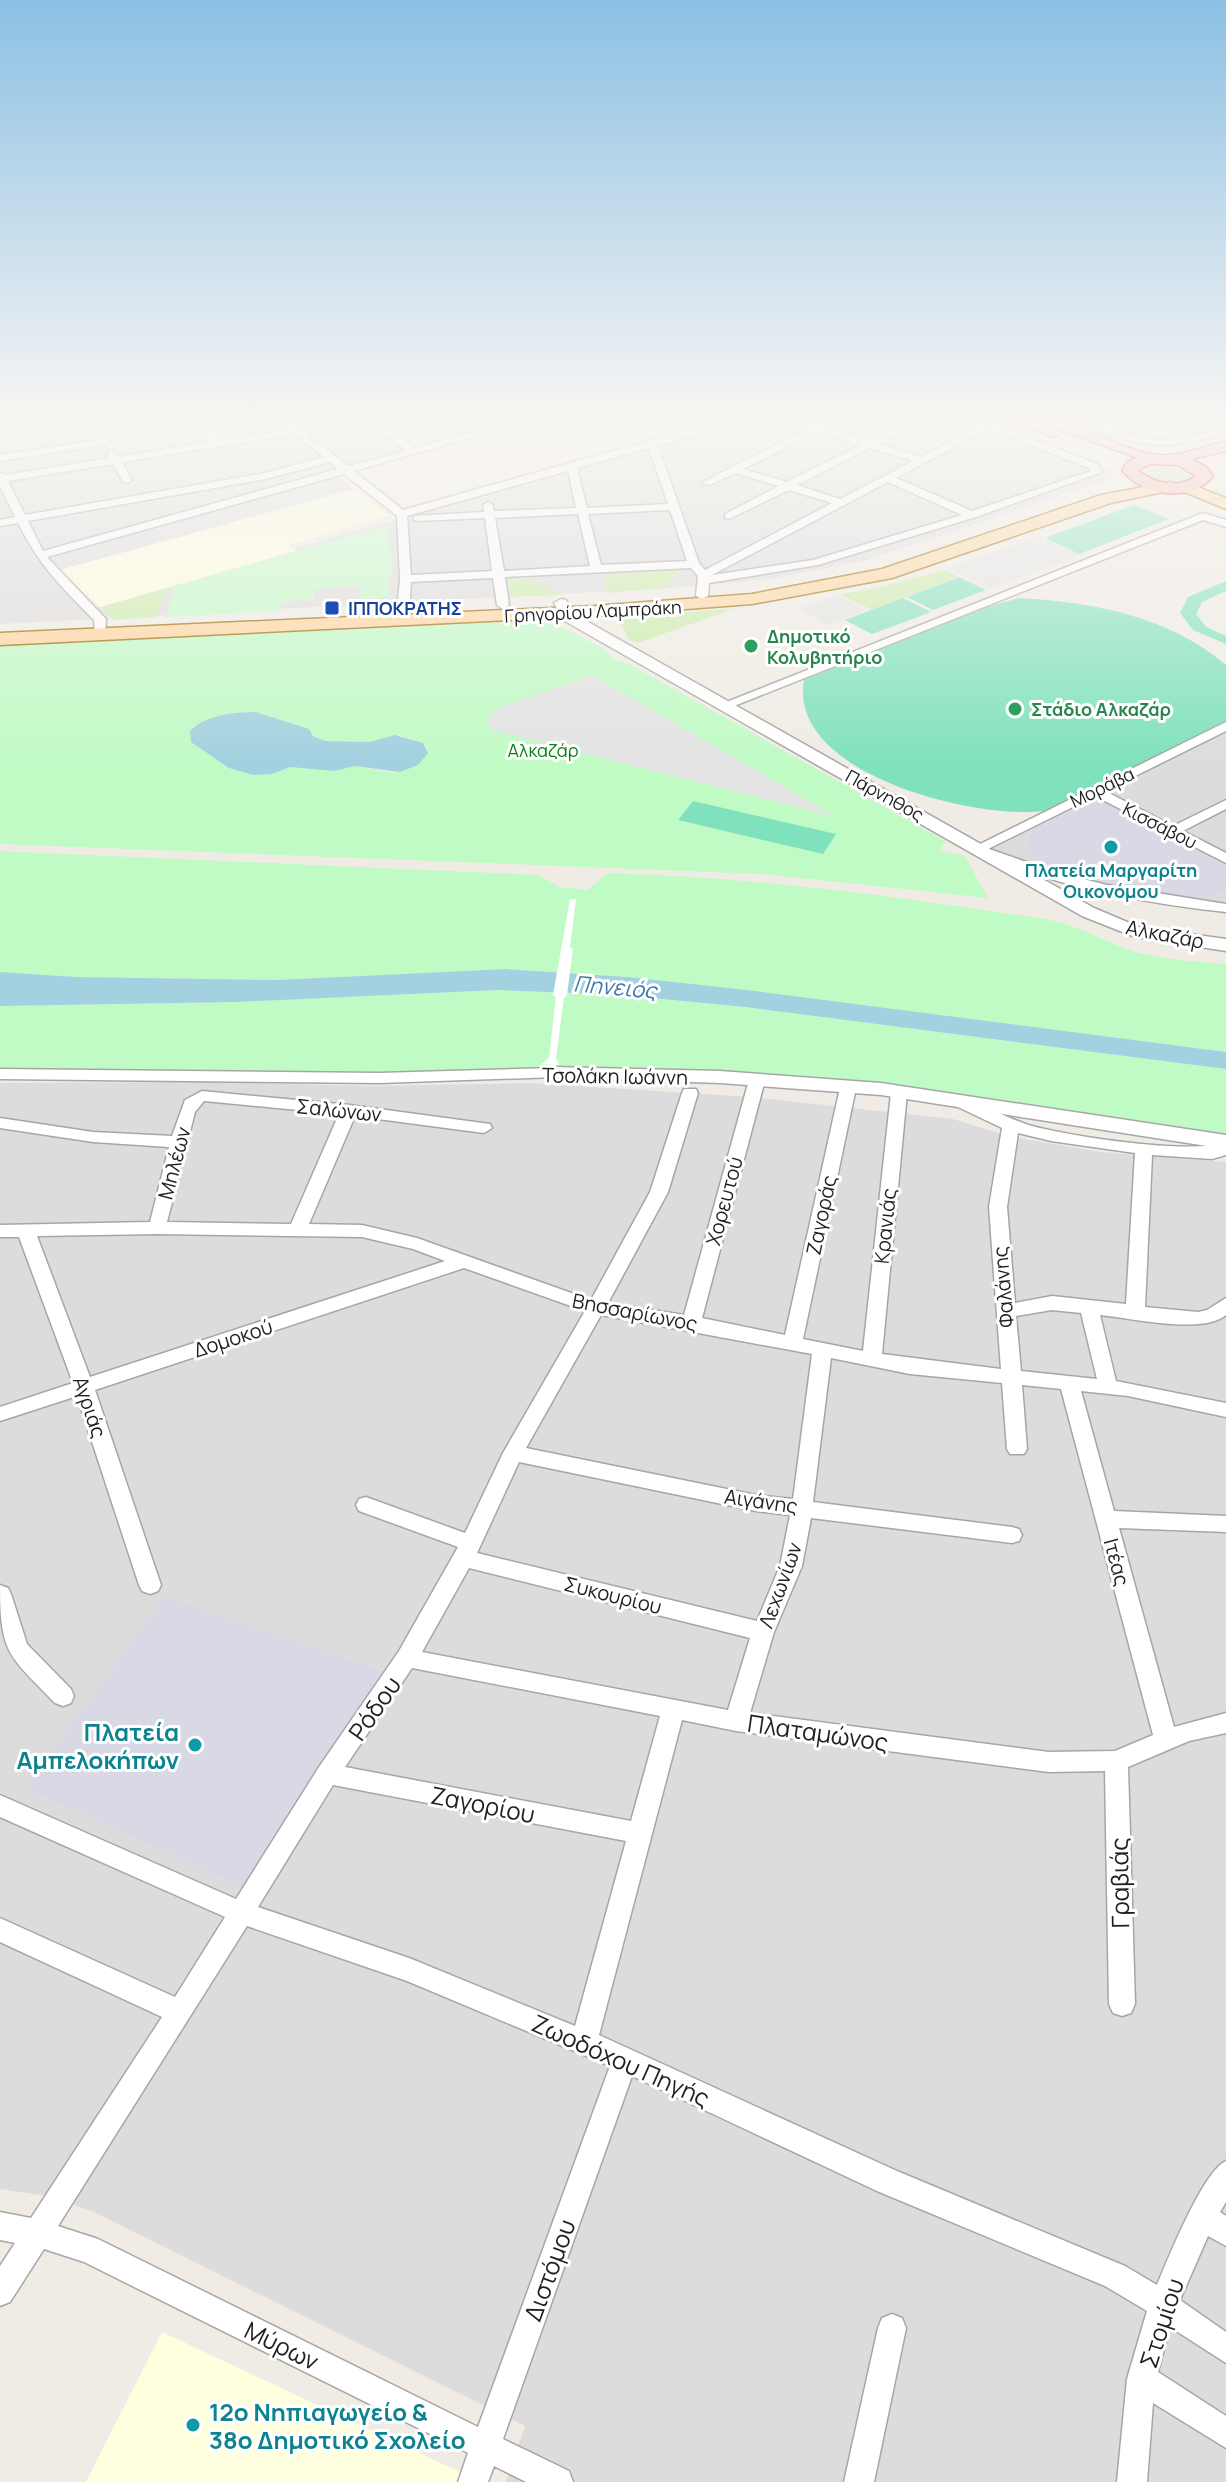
<svg xmlns="http://www.w3.org/2000/svg" width="1226" height="2482" font-family="Manrope,sans-serif">
<style>
.residential{fill:#dddcdc}
.education{fill:#ffffdf}
.grass{fill:#caeca9}
.park{fill:#c0fbc5;fill-rule:evenodd}
.pitch{fill:#80e2bc}
.parking{fill:#e3e3e3}
.plaza{fill:#d9d9e6}
.water{fill:#a3d1df}
.pier{fill:#fff}
.lines{fill:none;stroke-linecap:round;stroke-linejoin:round}
.minor-casing{stroke:#a6a6a6;stroke-width:3}
.tertiary-casing{stroke:#a6a6a6;stroke-width:3}
.primary-casing{stroke:#9a6700;stroke-width:3}
.trunk-casing{stroke:#e11e61;stroke-width:3}
.minor{fill:#fff;fill-rule:evenodd}
.tertiary{fill:#fff;fill-rule:evenodd}
.primary{fill:#ffd49b;fill-rule:evenodd}
.trunk{fill:#f4af9b;fill-rule:evenodd}
.transit-dot{fill:#1a4fb4;stroke:#fff;stroke-width:3}
.leisure-dot{fill:#2e9e5b;stroke:#fff;stroke-width:3}
.culture-dot{fill:#0f9aa8;stroke:#fff;stroke-width:3}
.labels{text-anchor:middle;dominant-baseline:central;stroke-width:6;stroke-linejoin:round;paint-order:stroke}
.far-transit-label{font-size:18px;font-weight:bold;fill:#164399;stroke:#fff;text-anchor:start}
.far-street-label{font-size:18px;fill:#1f1f1f;stroke:#fff}
.far-leisure-label{font-size:18px;font-weight:bold;fill:#27864d;stroke:#fff;text-anchor:start}
.far-park-label{font-size:18px;fill:#088212;stroke:#fff}
.far-culture-label{font-size:18px;font-weight:bold;fill:#0d838f;stroke:#fff}
.street-label{font-size:20px;fill:#1f1f1f;stroke:#fff}
.water-label{font-size:22px;font-style:italic;fill:#4478aa;stroke:#fff}
.near-street-label{font-size:24px;fill:#1f1f1f;stroke:#fff}
.near-culture-label{font-size:24px;font-weight:bold;fill:#0d838f;stroke:#fff;text-anchor:end}
</style>
<rect width="100%" height="100%" fill="#f0ece5"/>
<g class="residential">
<path d="M0 417H532L331 472 354 489 56 571 91 609 743 417H976L1101 463 1114 474 1108 480 867 560 770 579 670 588 0 624Z"/>
<path d="M1226 725V911L1180 906 1034 874 982 844Z"/>
<path d="M220 1082 370 1086 531 1083 751 1097 953 1119 1011 1137 1101 1152 1226 1162V2482H506L525 2426 94 2212 47 2196 0 2189V1083Z"/>
</g>
<g class="education">
<path d="M354 489 389 515 288 545 296 551 100 607 60 570Z"/>
<path d="M162 2332 464 2474 461 2482H86Z"/>
</g>
<g class="grass">
<path d="M1154 465 1184 468 1193 477C1180 488 1155 485 1144 472Z"/>
<path d="M947 570 958 577 872 610 839 594 867 590Z"/>
<path d="M672 571 679 573 664 588 608 593 603 575Z"/>
<path d="M531 579 561 595 508 597 505 580Z"/>
<path d="M167 588 156 617 115 620 100 608Z"/>
<path d="M734 609 637 643 627 638 625 631 614 616Z"/>
</g>
<g class="park">
<path d="M388 525 393 575 388 577 389 597 360 599 358 586 314 589V601L295 598V602L280 603V611L165 617 175 586Z"/>
<path d="M547 619 548 624H556L605 649 616 660 629 664 945 841 940 851 965 856 988 898 762 874 0 844V645ZM251 712 303 729 325 741 370 742 400 735 426 746 418 765 394 773 354 766 334 770 290 767 269 774 253 775 229 768 191 742V729C209 716 229 713 251 712Z"/>
<path d="M0 851 539 875 559 887 588 890 607 873C756 877 902 897 1050 920 1079 926 1104 941 1132 951 1162 960 1195 961 1226 964V1052L627 977 506 969 277 980 76 977 0 972Z"/>
<path d="M498 990 621 995 745 1007 1226 1069V1136L915 1090 520 1067 437 1072 0 1069V1006L235 1002Z"/>
</g>
<g class="pitch">
<path d="M1134 505 1169 519 1079 554 1045 538Z"/>
<path d="M959 577 986 590 933 610 907 597Z"/>
<path d="M1226 581V591L1202 602 1196 614 1206 627 1226 636V644L1193 630 1180 613 1188 597Z"/>
<path d="M903 598 931 612 872 634 845 620Z"/>
<path d="M1019 598C1092 602 1169 616 1226 665V724C1182 746 1138 767 1094 788 1080 796 1061 810 1045 811 975 820 787 774 804 680L983 608Z"/>
<path d="M693 801 836 834 823 854 678 820Z"/>
</g>
<g class="parking">
<path d="M1038 536 1080 555 990 589 949 568Z"/>
<path d="M838 595 867 610 827 625 798 609Z"/>
<path d="M592 675 836 817 491 730 489 726 488 718 498 708Z"/>
</g>
<g class="plaza">
<path d="M1098 796 1226 863V889L1208 897 1181 898 1057 871 1033 856 1027 845 1033 829Z"/>
<path d="M165 1597 383 1671 243 1887 25 1788Z"/>
</g>
<g class="water">
<path d="M256 712 309 729 313 736 325 741 370 742 395 735 423 743 428 753 418 765 400 772 354 766 335 771 290 767 272 774 253 775 229 768 191 742 190 731C206 715 233 712 256 712Z"/>
<path d="M506 969 627 977 747 990 1226 1052V1069L745 1007 621 995 498 990 235 1002 0 1006V972L76 977 277 980Z"/>
</g>
<path class="pier" d="M570 899H576L570 947 573 949 567 995 564 998 556 1058 559 1065 541 1064 549 1058 556 997 553 995Z"/>
<g class="lines">
<g class="minor-casing">
<g id="minor">
<path d="M70 417H95L0 433V427Z"/>
<path d="M236 417H257L210 428 218 441 289 429 275 417H286L300 428 363 417H390L379 421 415 448 527 417H543L354 471 403 510 648 441 739 417H755L658 446 699 563 705 570 832 503 789 490 729 519 725 518V514L779 486 735 473 710 485 701 483 807 429 773 417H788L815 425 831 417H844L825 428 869 441 915 417H928L878 444 921 457 981 425 963 417H977L1097 464 1102 472 976 517 818 565 709 583 708 596 702 599 696 596 698 576 691 568 505 577 509 605 503 609 497 605 493 578 411 582 409 610 403 614 397 610 400 579 397 516 344 474 47 557 106 619 105 635 95 638 94 620C60 586 40 566 18 523L0 526V520L15 517 0 486V473L5 475 110 458 107 453 112 450 119 457 209 442 200 424ZM369 423 406 451 348 466 306 433ZM989 429 1089 468 1091 471 972 511 896 478ZM817 432 861 445 787 482 743 469ZM296 434 324 457 265 473 25 515 8 481 113 464 123 482 127 483 132 480 122 462ZM649 448 668 504 587 508 577 468ZM870 448 913 461 840 499 797 485ZM330 462 338 469 43 551 28 521 266 479ZM568 471 576 508 494 511 493 505 488 502 483 505 484 512 414 516V520L418 521 485 518 492 571 411 575 407 516ZM888 482 962 515 813 560 712 575ZM670 510 687 561 601 565 588 514ZM578 514 590 566 504 571 495 518Z"/>
<path d="M1072 417C1096 417 1116 431 1139 437 1168 445 1197 435 1226 427V433C1180 446 1153 451 1107 433 1095 428 1082 424 1072 417Z"/>
<path d="M105 439 109 440V444L0 461V455Z"/>
<path d="M1203 513 1226 520V527L1203 520 729 708 719 705Z"/>
<path d="M1226 722V731L1105 791 1173 826 1226 800V809L1183 831 1226 853V863L1095 796 984 851H974L972 848Z"/>
<path d="M992 850 1052 871 1107 885 1226 904V912C1144 903 1064 888 987 857V851Z"/>
<path d="M552 1068 560 1073 558 1077 379 1083 0 1079V1069L379 1073Z"/>
<path d="M757 1075 765 1080 702 1318 785 1335 840 1088 848 1083 856 1088 803 1339 863 1351 891 1093 899 1088 907 1093 882 1354 1001 1369 989 1207 1002 1128 958 1107 956 1103 958 1099C969 1097 1015 1122 1032 1126 1075 1137 1185 1154 1226 1143V1155L1212 1159 1152 1155 1145 1307 1198 1312 1207 1310 1226 1298V1315C1202 1335 1131 1318 1100 1315L1116 1381 1226 1403V1417L1128 1396 1081 1391 1114 1511 1226 1516V1532L1119 1528 1174 1727 1226 1713V1733L1189 1741 1128 1767 1135 2004 1131 2013 1122 2016 1113 2013 1109 2004 1105 1771 1049 1772 736 1731 682 1720 599 2035 897 2171 1125 2266 1157 2285C1168 2259 1203 2171 1226 2161V2202L1220 2212 1226 2216V2246L1208 2236 1180 2300 1226 2332V2363L1170 2327 1158 2372 1226 2416V2448L1153 2403 1147 2482H1117L1127 2379 1147 2311 1105 2286 877 2191 632 2076 503 2439 569 2471 573 2482H526L494 2466 488 2482H458L468 2453 84 2262 44 2249 10 2302 0 2306V2266L15 2243 0 2240V2212L31 2218 162 2017 0 1942V1918L175 1997 225 1917 0 1817V1795L236 1899 319 1767 399 1651 458 1547 359 1511 356 1505 359 1499 366 1497 465 1533 503 1453 585 1311 464 1268 95 1390 161 1585 158 1591 150 1594 142 1591 139 1585 77 1396 0 1421V1407L73 1383 19 1237H0V1225L150 1222 169 1147 93 1142 0 1128V1118L93 1132 172 1136 185 1100 202 1091 349 1105 490 1124 492 1128 484 1133 355 1116 309 1224 362 1225 417 1238 591 1300 650 1192 682 1093 684 1089H696L698 1093 668 1192 608 1303 684 1315 749 1080ZM204 1101 339 1114 291 1224 167 1222 195 1112ZM1018 1133 1051 1141 1135 1153 1126 1304 1052 1296 1015 1303 1007 1207ZM157 1234 362 1237 413 1249 445 1261 90 1377 37 1236ZM1052 1310 1081 1313 1097 1379 1021 1371 1016 1316ZM601 1315 812 1354 793 1499 756 1495 526 1448ZM831 1358 910 1374 1002 1383 1007 1449 1010 1454H1024L1027 1449 1022 1385 1061 1389 1153 1735 1115 1751 1049 1752 750 1713 774 1632 802 1566 811 1518 1012 1543 1019 1541 1022 1535 1019 1529 1012 1527 813 1502ZM519 1462 756 1511 790 1515 780 1566 757 1621 477 1553ZM469 1568 750 1638 728 1710 422 1652ZM412 1668 660 1716 631 1821 345 1767ZM333 1785 626 1841 575 2026 409 1958 258 1907ZM247 1926 407 1981 610 2066 478 2427 98 2239 58 2226Z"/>
<path d="M0 1585 8 1588 11 1594 27 1644 71 1689 74 1696 71 1703 63 1706 55 1703C9 1655 0 1655 0 1585Z"/>
<path d="M892 2314 902 2318 906 2328 874 2482H844L878 2328 882 2318Z"/>
</g>
</g>
<g class="tertiary-casing">
<g id="tertiary">
<path d="M561 599 566 600 574 614 1094 908 1139 927 1226 939V951L1135 937 1082 916 563 620 554 603Z"/>
<path d="M552 1067 720 1071 881 1083 1226 1135V1149L881 1095 720 1083 545 1077 542 1073 545 1069Z"/>
</g>
</g>
<g class="primary-casing">
<path id="primary" d="M1170 482 1177 485 1190 484 1226 498V509L1177 489 1111 503 892 578 752 604 594 616 0 645V633L594 606 752 594 882 569 1101 495Z"/>
</g>
<g class="trunk-casing">
<path id="trunk" d="M1005 417 1034 420 1032 417C1079 417 1126 458 1171 455 1189 453 1208 446 1226 441V451L1192 459 1206 467 1213 476C1191 504 1142 496 1122 470L1128 461 1138 458 1060 430 1059 436H1049ZM1151 464 1178 465 1196 476C1179 489 1154 484 1138 470Z"/>
</g>
<use href="#minor" class="minor"/>
<use href="#tertiary" class="tertiary"/>
<use href="#primary" class="primary"/>
<use href="#trunk" class="trunk"/>
</g>
<linearGradient id="sky" x2="0" y2="1"><stop stop-color="#8cc0e4"/><stop offset="0.55" stop-color="#f8f6f3"/><stop offset="1" stop-color="#f8f6f3" stop-opacity="0"/></linearGradient>
<rect width="1226" height="764" fill="url(#sky)"/>
<rect class="transit-dot" x="324" y="600" width="16" height="16" rx="4"/>
<g class="leisure-dot">
<circle cx="751" cy="646" r="8"/>
<circle cx="1015" cy="709" r="8"/>
</g>
<g class="culture-dot">
<circle cx="1111" cy="847" r="8"/>
<circle cx="195" cy="1745" r="8"/>
<circle cx="193" cy="2425" r="8"/>
</g>
<g class="labels">
<g class="far-transit-label">
<text x="348" y="608">ΙΠΠΟΚΡΑΤΗΣ</text>
</g>
<g class="far-street-label">
<text transform="translate(593 611) rotate(-3)">Γρηγορίου Λαμπράκη</text>
<text transform="translate(1102 787) rotate(-26)">Μοράβα</text>
<text transform="translate(885 795) rotate(29)">Πάρνηθος</text>
<text transform="translate(1160 825) rotate(27)">Κισσάβου</text>
</g>
<g class="far-leisure-label">
<text x="767" y="636">Δημοτικό<tspan x="767" dy="21">Κολυβητήριο</tspan></text>
<text x="1031" y="709">Στάδιο Αλκαζάρ</text>
</g>
<g class="far-park-label">
<text x="543" y="750">Αλκαζάρ</text>
</g>
<g class="far-culture-label">
<text x="1111" y="870">Πλατεία Μαργαρίτη<tspan x="1111" dy="21">Οικονόμου</tspan></text>
</g>
<g class="street-label">
<text transform="translate(1165 934) rotate(11)">Αλκαζάρ</text>
<text transform="translate(615 1076) rotate(1)">Τσολάκη Ιωάννη</text>
<text transform="translate(339 1110) rotate(6)">Σαλώνων</text>
<text transform="translate(174 1163) rotate(-75)">Μηλέων</text>
<text transform="translate(724 1201) rotate(-75)">Χορευτού</text>
<text transform="translate(821 1215) rotate(-78)">Ζαγοράς</text>
<text transform="translate(885 1226) rotate(-84)">Κρανιάς</text>
<text transform="translate(1003 1287) rotate(-95)">Φαλάνης</text>
<text transform="translate(635 1312) rotate(11)">Βησσαρίωνος</text>
<text transform="translate(233 1338) rotate(-18)">Δομοκού</text>
<text transform="translate(90 1407) rotate(71)">Αγριάς</text>
<text transform="translate(761 1501) rotate(8)">Αιγάνης</text>
<text transform="translate(1117 1562) rotate(75)">Ιτέας</text>
<text transform="translate(780 1585) rotate(-70)">Λεχωνίων</text>
<text transform="translate(613 1595) rotate(14)">Συκουρίου</text>
</g>
<g class="water-label">
<text transform="translate(615 987) rotate(5)">Πηνειός</text>
</g>
<g class="near-street-label">
<text transform="translate(374 1708) rotate(-55)">Ρόδου</text>
<text transform="translate(818 1732) rotate(8)">Πλαταμώνος</text>
<text transform="translate(483 1804) rotate(11)">Ζαγορίου</text>
<text transform="translate(1119 1883) rotate(-91)">Γραβιάς</text>
<text transform="translate(621 2060) rotate(24)">Ζωοδόχου Πηγής</text>
<text transform="translate(549 2270) rotate(-70)">Διστόμου</text>
<text transform="translate(1161 2323) rotate(-72)">Στομίου</text>
<text transform="translate(282 2345) rotate(26)">Μύρων</text>
</g>
<g class="near-culture-label">
<text x="179" y="1731">Πλατεία<tspan x="179" dy="28">Αμπελοκήπων</tspan></text>
<text x="209" y="2411" text-anchor="start">12o Νηπιαγωγείο &amp;<tspan x="209" dy="28">38ο Δημοτικό Σχολείο</tspan></text>
</g>
</g>
</svg>
